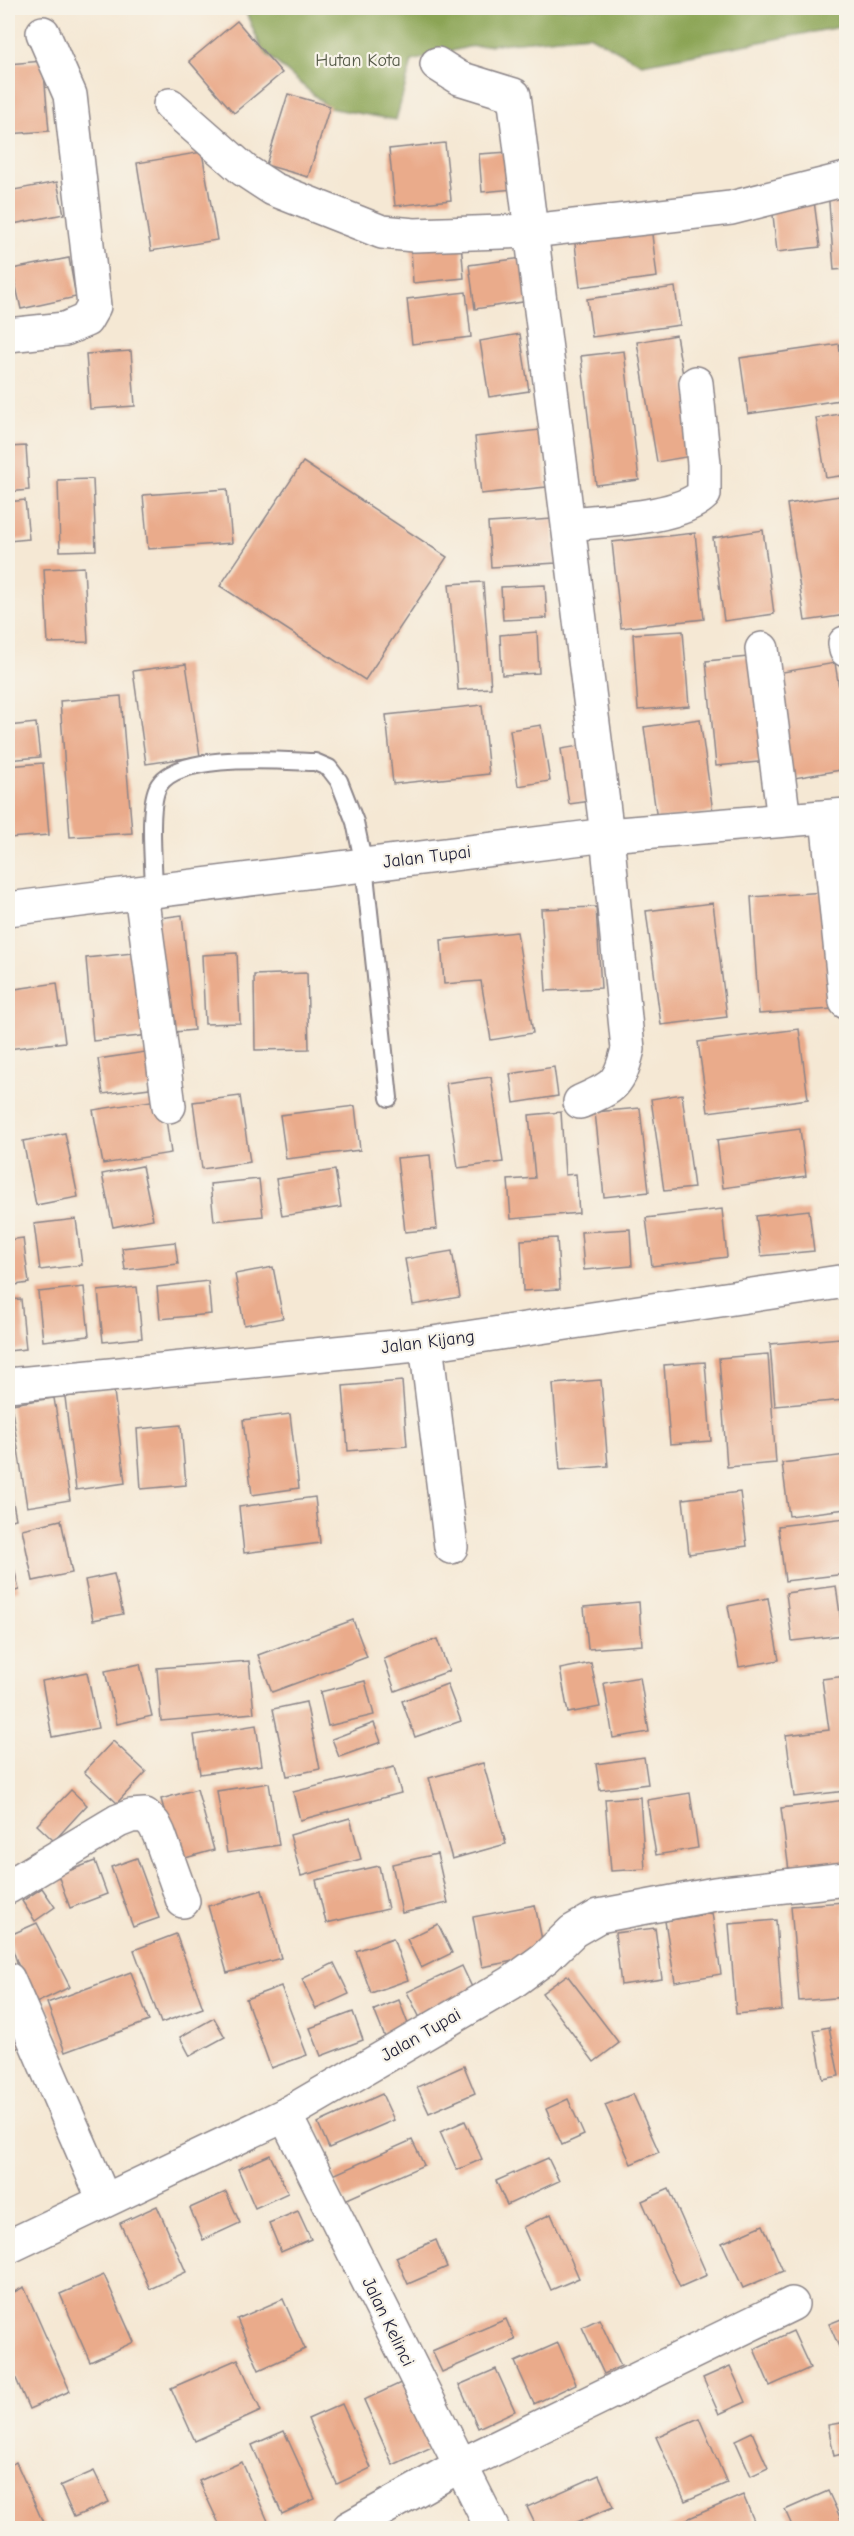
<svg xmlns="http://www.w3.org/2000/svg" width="854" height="2536" font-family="'Comic Neue',sans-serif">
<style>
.forest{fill:#8ba455;stroke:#566348;stroke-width:1.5}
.building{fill:#eaab8b}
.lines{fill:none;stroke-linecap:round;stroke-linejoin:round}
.lane-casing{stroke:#8c8588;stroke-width:20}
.street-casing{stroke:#8c8588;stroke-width:36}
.secondary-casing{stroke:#8c8588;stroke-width:36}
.lane{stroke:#fff;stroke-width:16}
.street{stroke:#fff;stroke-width:33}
.secondary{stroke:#fff;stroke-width:33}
.labels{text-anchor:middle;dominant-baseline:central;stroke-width:4.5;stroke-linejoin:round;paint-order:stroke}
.park-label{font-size:18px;fill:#535847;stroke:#f7f3e8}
.street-label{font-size:18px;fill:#22223b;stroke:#f7f3e8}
</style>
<rect width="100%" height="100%" fill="#f7f3e8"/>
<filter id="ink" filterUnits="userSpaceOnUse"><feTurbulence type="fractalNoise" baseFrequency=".0167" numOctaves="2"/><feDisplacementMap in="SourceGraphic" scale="12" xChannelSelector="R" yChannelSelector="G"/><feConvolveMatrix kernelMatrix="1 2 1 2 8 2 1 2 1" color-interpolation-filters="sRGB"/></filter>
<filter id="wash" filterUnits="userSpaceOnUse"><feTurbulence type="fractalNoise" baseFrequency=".008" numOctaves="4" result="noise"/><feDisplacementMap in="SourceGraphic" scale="24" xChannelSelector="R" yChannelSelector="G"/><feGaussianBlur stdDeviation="1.35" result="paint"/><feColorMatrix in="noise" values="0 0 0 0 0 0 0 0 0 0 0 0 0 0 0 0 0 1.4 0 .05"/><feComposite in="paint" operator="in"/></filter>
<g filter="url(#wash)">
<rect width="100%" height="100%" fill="#f5e8d4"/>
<path class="forest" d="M244 8H846V26L642 64 589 35 468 47 412 61 396 120 329 108 262 50Z"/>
<g id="blocks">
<g class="building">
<path d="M237 21 282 73 234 113 189 61Z"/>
<path d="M43 61 49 131 8 134V64Z"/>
<path d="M288 94 330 106 308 177 266 165Z"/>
<path d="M445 143 451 200 395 206 389 149Z"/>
<path d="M523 151 526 188 482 192 479 154Z"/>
<path d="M202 152 217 240 151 251 137 163Z"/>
<path d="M57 182 64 214 8 225V191Z"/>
<path d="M846 187V269L834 270 828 189Z"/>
<path d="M814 201 820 247 777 252 772 206Z"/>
<path d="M651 226 657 277 580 287 574 235Z"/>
<path d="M461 243 464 278 413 283 411 248Z"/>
<path d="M69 258 76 297 21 309 12 269Z"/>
<path d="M523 258 529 301 475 309 469 265Z"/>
<path d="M675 287 680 325 592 337 587 299Z"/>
<path d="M466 292 471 337 412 344 407 299Z"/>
<path d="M520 334 529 391 489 397 480 341Z"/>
<path d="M676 335 697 455 657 462 637 342Z"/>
<path d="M839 344 846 399 748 414 740 358Z"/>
<path d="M131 351 135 406 90 409 86 354Z"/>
<path d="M624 351 639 480 596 485 581 356Z"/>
<path d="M846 413V475L826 478 816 418Z"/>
<path d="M540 430 546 487 481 494 475 437Z"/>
<path d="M26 446 29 490 8 492V447Z"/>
<path d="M303 462 447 557 365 680 220 586Z"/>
<path d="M93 479 96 550 60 551 58 480Z"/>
<path d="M227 489 232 543 148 549 143 495Z"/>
<path d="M846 495V615L805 621 787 504Z"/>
<path d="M25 500 29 539 8 541V502Z"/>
<path d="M553 519 556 563 491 567 488 523Z"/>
<path d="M763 530 774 614 724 621 713 538Z"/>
<path d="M695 533 704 619 621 628 612 542Z"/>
<path d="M84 567 88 642 48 643 44 569Z"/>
<path d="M483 582 491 688 458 690 449 584Z"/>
<path d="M545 585 547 618 503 620 501 587Z"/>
<path d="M683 631 689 706 638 710 633 634Z"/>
<path d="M537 632 539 673 502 675 500 635Z"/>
<path d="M759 656 769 761 716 766 706 661Z"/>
<path d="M835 663 846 730V769L789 779 771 674Z"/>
<path d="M186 664 200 756 146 764 133 671Z"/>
<path d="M121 696 132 833 70 837 60 701Z"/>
<path d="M482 705 489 774 393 784 386 715Z"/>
<path d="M700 719 713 812 657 820 644 727Z"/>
<path d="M36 723 40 757 8 760V726Z"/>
<path d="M541 725 550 781 518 786 510 730Z"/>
<path d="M591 744 599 800 569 804 561 749Z"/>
<path d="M43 763 49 835 8 838V766Z"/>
<path d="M825 892 833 1009 759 1014 751 897Z"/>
<path d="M713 903 727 1017 661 1025 646 911Z"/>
<path d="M596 907 601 988 546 991 541 909Z"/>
<path d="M182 915 194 1030 165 1033 152 919Z"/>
<path d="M517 932 533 1033 491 1040 481 981 444 984 441 940Z"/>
<path d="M142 952 150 1035 93 1041 86 958Z"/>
<path d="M237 953 240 1023 205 1024 202 955Z"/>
<path d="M307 973 309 1049 255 1050 254 975Z"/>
<path d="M57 983 65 1042 8 1049V990Z"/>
<path d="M799 1029 808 1099 708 1112 698 1042Z"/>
<path d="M152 1051 157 1087 103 1094 98 1059Z"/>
<path d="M554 1067 558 1096 514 1103 510 1074Z"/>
<path d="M491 1077 503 1162 458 1168 446 1083Z"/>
<path d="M682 1094 694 1188 664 1191 651 1099Z"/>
<path d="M240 1096 250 1162 202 1169 193 1102Z"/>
<path d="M163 1099 171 1153 103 1164 93 1110Z"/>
<path d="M355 1106 360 1150 286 1159 280 1115Z"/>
<path d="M640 1108 649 1192 604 1197 595 1112Z"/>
<path d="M561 1112 565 1175 576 1174 579 1213 511 1219 508 1180 535 1178 529 1115Z"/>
<path d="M800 1129 806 1176 723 1188 717 1140Z"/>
<path d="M65 1133 78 1197 36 1205 23 1141Z"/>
<path d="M430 1155 437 1229 405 1232 397 1158Z"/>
<path d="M142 1166 153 1219 113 1227 102 1174Z"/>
<path d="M335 1170 341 1207 282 1216 276 1179Z"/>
<path d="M259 1179 263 1216 214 1221 210 1184Z"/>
<path d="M722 1209 727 1257 652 1266 646 1218Z"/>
<path d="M809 1210 814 1251 761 1256 756 1216Z"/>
<path d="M76 1219 82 1265 40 1270 34 1224Z"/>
<path d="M630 1229 632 1266 584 1270 581 1232Z"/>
<path d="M23 1238 29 1283 8 1286V1240Z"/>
<path d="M557 1238 560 1289 523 1291 521 1240Z"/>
<path d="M175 1242 178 1264 125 1270 122 1248Z"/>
<path d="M452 1251 460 1297 413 1305 405 1259Z"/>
<path d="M273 1267 283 1318 244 1325 235 1274Z"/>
<path d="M208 1281 211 1314 160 1319 157 1287Z"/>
<path d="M84 1287 89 1336 43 1341 38 1292Z"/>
<path d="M137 1287 142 1338 103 1342 98 1291Z"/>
<path d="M21 1299 26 1349 8 1351V1300Z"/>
<path d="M840 1338 845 1400 775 1406 770 1344Z"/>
<path d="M768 1354 776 1463 727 1467 719 1358Z"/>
<path d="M705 1362 711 1441 670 1444 664 1365Z"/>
<path d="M601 1380 608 1466 560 1470 553 1384Z"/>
<path d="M402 1381 407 1446 348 1451 343 1386Z"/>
<path d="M114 1391 125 1483 76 1490 65 1397Z"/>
<path d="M54 1398 70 1500 27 1507 11 1404Z"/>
<path d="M290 1414 299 1488 252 1495 243 1420Z"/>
<path d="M181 1425 186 1485 141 1489 137 1429Z"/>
<path d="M846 1455V1509L789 1516 782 1463Z"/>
<path d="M10 1487 16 1519 8 1521V1488Z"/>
<path d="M740 1492 747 1546 689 1554 683 1499Z"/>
<path d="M315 1497 320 1543 244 1553 239 1507Z"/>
<path d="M846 1518V1574L785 1581 778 1526Z"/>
<path d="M61 1520 72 1573 33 1581 22 1529Z"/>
<path d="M8 1542 19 1590 8 1593Z"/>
<path d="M114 1574 123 1614 93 1620 85 1580Z"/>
<path d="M836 1586 843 1635 792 1641 786 1593Z"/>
<path d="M768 1598 779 1660 739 1667 728 1606Z"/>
<path d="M639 1602 642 1645 588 1649 584 1607Z"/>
<path d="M353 1620 367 1657 272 1692 258 1655Z"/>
<path d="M437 1639 449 1671 395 1691 384 1659Z"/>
<path d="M249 1661 254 1713 161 1721 157 1668Z"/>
<path d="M591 1663 600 1707 568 1713 560 1669Z"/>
<path d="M140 1664 152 1716 117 1724 105 1671Z"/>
<path d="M87 1672 98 1728 52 1737 42 1681Z"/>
<path d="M846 1676V1791L794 1797 786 1735 829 1730 822 1679Z"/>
<path d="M640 1677 649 1732 613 1738 604 1683Z"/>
<path d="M365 1681 374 1715 328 1726 320 1692Z"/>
<path d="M447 1684 461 1721 415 1737 402 1701Z"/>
<path d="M306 1702 320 1769 287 1776 273 1709Z"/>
<path d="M374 1723 381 1742 339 1757 332 1739Z"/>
<path d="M256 1725 262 1765 200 1774 194 1735Z"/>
<path d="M113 1741 146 1772 117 1803 84 1772Z"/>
<path d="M644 1757 648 1784 600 1790 596 1764Z"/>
<path d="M483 1763 506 1844 452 1859 429 1778Z"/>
<path d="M394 1767 401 1793 300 1820 293 1792Z"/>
<path d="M269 1783 279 1845 227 1853 217 1791Z"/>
<path d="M197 1789 214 1850 178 1860 161 1799Z"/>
<path d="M71 1790 87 1805 54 1841 37 1825Z"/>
<path d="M690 1793 698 1848 656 1855 647 1800Z"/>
<path d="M640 1797 645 1869 611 1871 605 1799Z"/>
<path d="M846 1800V1864L789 1871 781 1808Z"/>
<path d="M350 1818 361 1859 301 1876 290 1835Z"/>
<path d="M437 1854 448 1903 402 1913 392 1864Z"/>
<path d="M137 1858 159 1918 133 1927 111 1867Z"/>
<path d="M95 1861 107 1894 70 1908 58 1875Z"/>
<path d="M379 1866 388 1909 326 1923 316 1880Z"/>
<path d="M42 1888 55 1907 35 1921 22 1901Z"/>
<path d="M262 1890 281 1958 227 1973 208 1906Z"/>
<path d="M844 1902 846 1997 799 2001 791 1906Z"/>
<path d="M535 1905 545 1955 482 1967 473 1917Z"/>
<path d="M712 1913 721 1974 675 1982 665 1921Z"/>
<path d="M776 1920 782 2010 736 2014 729 1924Z"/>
<path d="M37 1923 70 1987 32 2005 8 1936Z"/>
<path d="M438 1924 452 1953 421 1968 407 1939Z"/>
<path d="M655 1928 662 1979 621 1985 615 1933Z"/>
<path d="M176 1934 203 2008 161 2023 134 1950Z"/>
<path d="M393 1938 408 1980 371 1993 356 1951Z"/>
<path d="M334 1963 349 1994 316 2009 302 1979Z"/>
<path d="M462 1966 477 1998 423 2024 407 1992Z"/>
<path d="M131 1972 149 2021 65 2052 47 2003Z"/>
<path d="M567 1975 619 2043 594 2062 542 1993Z"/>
<path d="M281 1986 307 2055 271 2068 246 1999Z"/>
<path d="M8 2000 28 2040 8 2055Z"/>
<path d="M399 2000 411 2032 386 2040 374 2010Z"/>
<path d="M353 2012 363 2040 321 2056 310 2028Z"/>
<path d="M214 2018 225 2037 190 2056 180 2037Z"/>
<path d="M829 2027 839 2076 823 2079 814 2030Z"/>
<path d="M464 2066 475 2093 429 2113 417 2087Z"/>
<path d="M382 2094 394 2120 329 2148 318 2123Z"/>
<path d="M633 2094 659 2152 631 2164 605 2105Z"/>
<path d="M568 2099 584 2135 562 2145 546 2109Z"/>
<path d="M465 2121 482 2159 457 2170 440 2132Z"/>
<path d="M412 2140 424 2165 345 2200 333 2175Z"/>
<path d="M270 2155 288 2193 255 2208 238 2169Z"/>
<path d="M548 2158 559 2181 507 2205 496 2181Z"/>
<path d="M669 2189 707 2275 680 2287 642 2201Z"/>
<path d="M226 2192 240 2223 203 2240 190 2208Z"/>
<path d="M157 2206 186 2272 150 2289 120 2223Z"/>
<path d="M298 2211 311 2239 281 2252 269 2223Z"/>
<path d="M551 2214 579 2278 551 2290 523 2227Z"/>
<path d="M763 2225 783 2271 743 2288 722 2243Z"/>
<path d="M436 2240 447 2267 408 2284 396 2257Z"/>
<path d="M104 2275 134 2342 90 2362 60 2294Z"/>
<path d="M24 2287 70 2391 29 2409 8 2360V2295Z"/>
<path d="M283 2299 305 2349 259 2370 237 2319Z"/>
<path d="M846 2317V2363L829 2324Z"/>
<path d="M506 2319 515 2340 442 2372 432 2351Z"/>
<path d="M599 2319 621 2366 604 2374 582 2327Z"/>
<path d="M793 2331 810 2368 770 2386 754 2349Z"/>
<path d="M558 2343 576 2384 534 2404 515 2362Z"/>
<path d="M238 2359 261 2411 195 2441 171 2388Z"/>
<path d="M730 2366 746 2402 719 2414 703 2378Z"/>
<path d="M496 2369 515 2411 478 2428 459 2385Z"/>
<path d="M405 2381 434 2446 393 2465 364 2400Z"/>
<path d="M342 2404 371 2468 337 2484 308 2419Z"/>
<path d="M699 2418 727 2483 685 2501 656 2437Z"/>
<path d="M846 2422V2453L834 2456 828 2425Z"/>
<path d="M284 2431 315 2499 282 2514 252 2445Z"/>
<path d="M752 2432 768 2468 751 2476 735 2440Z"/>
<path d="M16 2462 45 2527 43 2528H8V2466Z"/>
<path d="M242 2462 271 2528H221L199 2481Z"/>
<path d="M94 2471 109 2502 74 2517 60 2486Z"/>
<path d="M599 2475 613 2507 563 2528H537L527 2507Z"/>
<path d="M828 2491 844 2526 838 2528H793L785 2510Z"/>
<path d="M743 2495 755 2523 743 2528H666Z"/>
</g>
</g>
</g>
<g filter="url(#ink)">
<use href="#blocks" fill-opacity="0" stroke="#8c8588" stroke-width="1.5"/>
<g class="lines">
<g class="lane-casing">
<path id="lane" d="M154 891C154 866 147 804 159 785 180 752 280 761 315 762L329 768 339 781 355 822 364 865 389 1098"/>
</g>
<g class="street-casing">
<g id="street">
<path d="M437 64 459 78 514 95 607 835 628 1049C619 1085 614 1087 580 1102"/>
<path d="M170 105 244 170 273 189 382 232 414 235 531 231 731 208 846 179"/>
<path d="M8 335 65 329 86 320 94 306 70 95 43 33"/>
<path d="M569 524C604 520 679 519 704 494V464L696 383"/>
<path d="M845 643 846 650"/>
<path d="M762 649 784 820"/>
<path d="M827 817 846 1002"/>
<path d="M141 893 169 1106"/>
<path d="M426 1344 451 1547"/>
<path d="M8 1385 426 1344 846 1281"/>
<path d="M8 1887 118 1821 131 1816 145 1815 154 1824 159 1834 183 1901"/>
<path d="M8 1979 104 2200"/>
<path d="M285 2115 492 2528"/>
<path d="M8 2247 285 2115 511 1983 545 1958 573 1931 599 1916 715 1894 846 1879"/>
<path d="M349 2528 459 2466 792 2304"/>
</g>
</g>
<g class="secondary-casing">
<path id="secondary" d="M8 909 607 835 846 815"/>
</g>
<use href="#lane" class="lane"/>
<use href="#street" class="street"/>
<use href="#secondary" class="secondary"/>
</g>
</g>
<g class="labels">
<g class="park-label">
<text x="358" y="60">Hutan Kota</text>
</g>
<g class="street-label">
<text transform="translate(427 857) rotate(-7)">Jalan Tupai</text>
<text transform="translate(428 1342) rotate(-7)">Jalan Kijang</text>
<text transform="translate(421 2035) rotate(-30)">Jalan Tupai</text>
<text transform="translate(388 2322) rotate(64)">Jalan Kelinci</text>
</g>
</g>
<rect width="854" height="2536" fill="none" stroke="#f7f3e8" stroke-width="30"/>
</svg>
